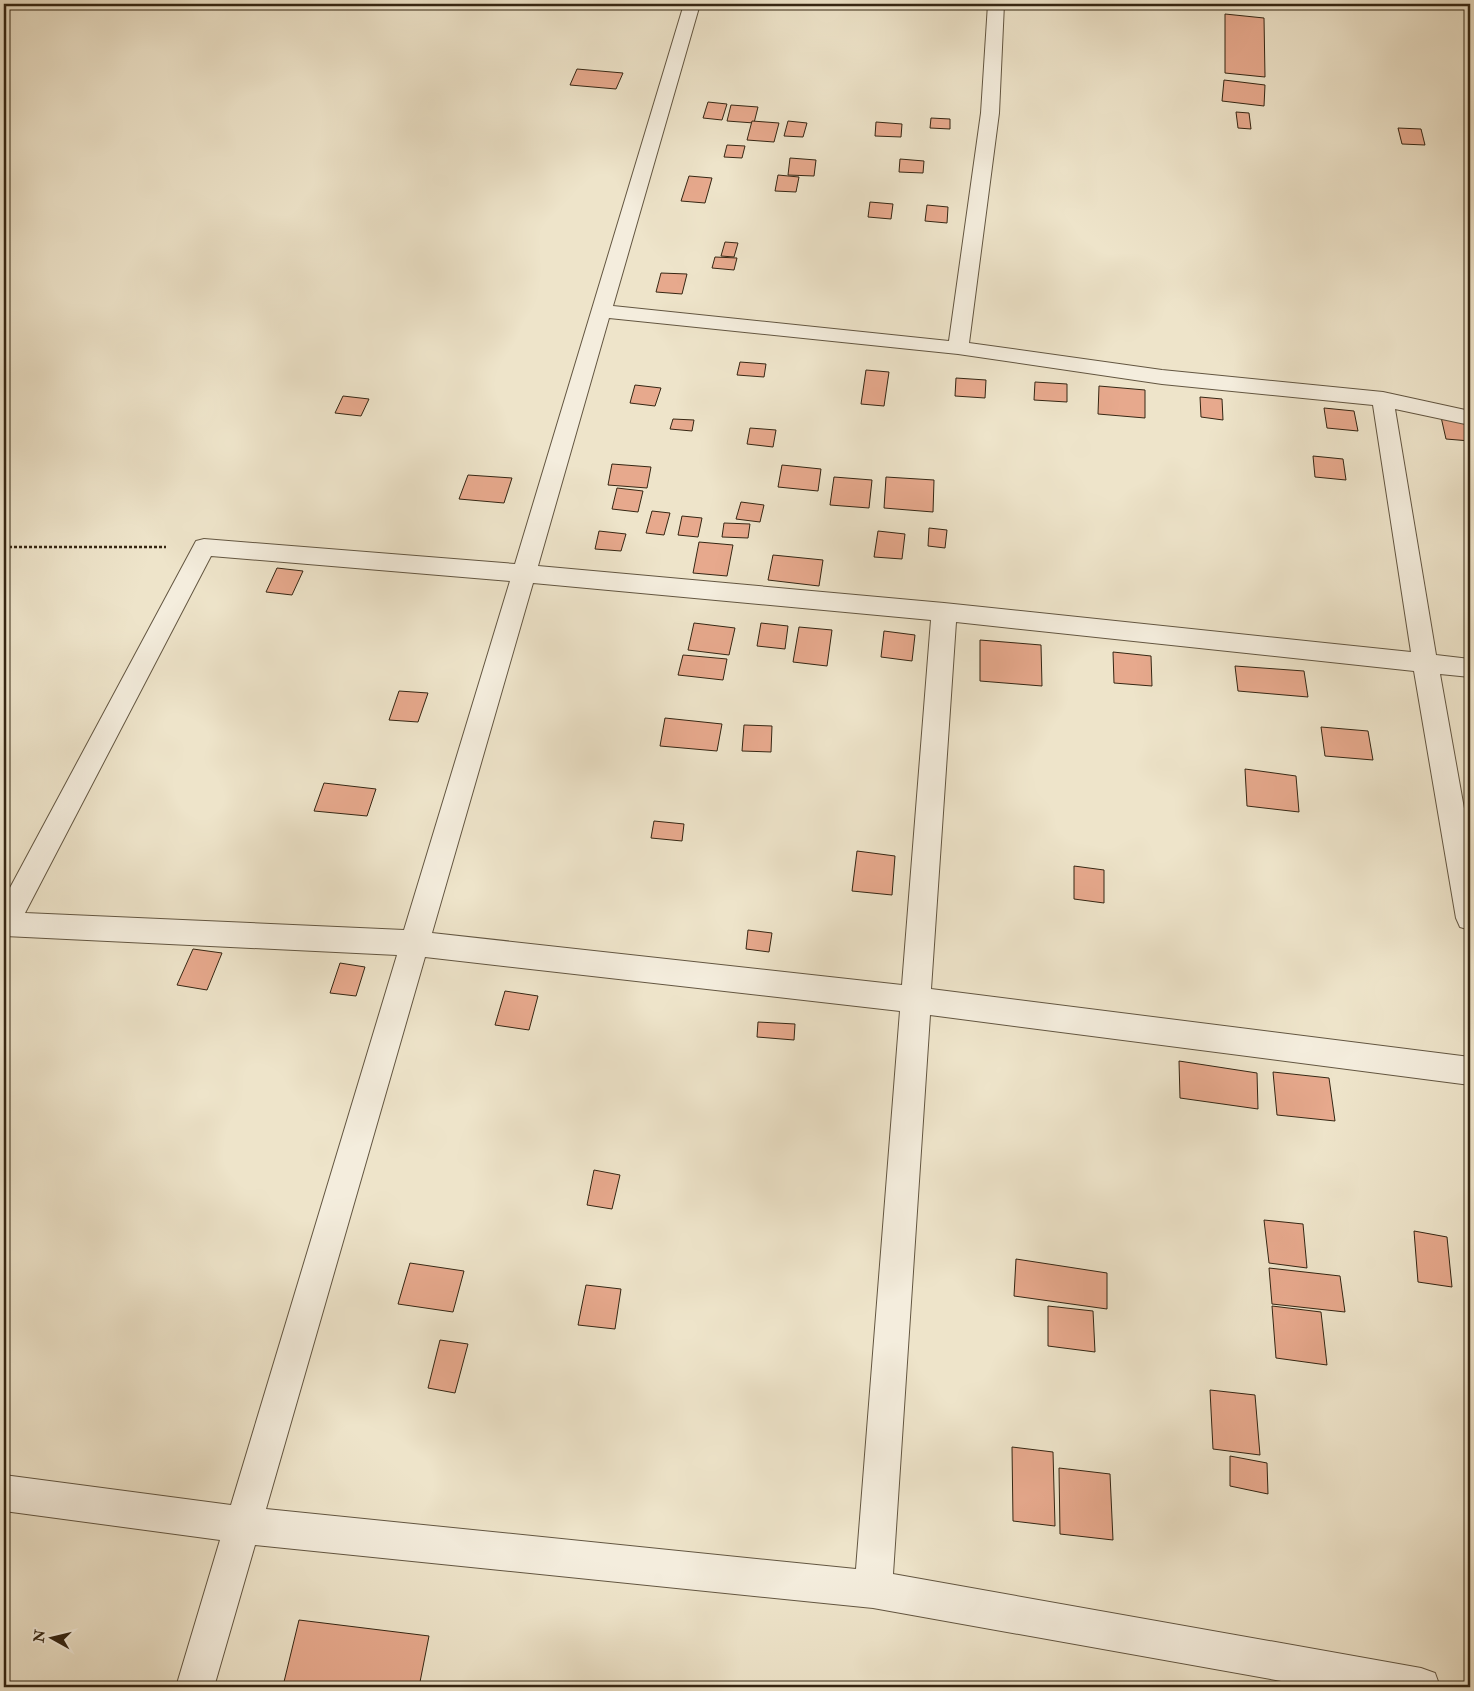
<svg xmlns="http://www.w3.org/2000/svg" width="1474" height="1691" font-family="'IM FELL Double Pica',serif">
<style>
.building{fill:#e7a98d;stroke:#352613}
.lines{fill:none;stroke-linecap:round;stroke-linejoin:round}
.minor-casing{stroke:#635641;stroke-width:2}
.path{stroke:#352613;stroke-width:2.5;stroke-dasharray:3 2;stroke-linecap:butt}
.minor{fill:#f4eddd;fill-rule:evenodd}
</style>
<rect width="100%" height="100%" fill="#eee4ca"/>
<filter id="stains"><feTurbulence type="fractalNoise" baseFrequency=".004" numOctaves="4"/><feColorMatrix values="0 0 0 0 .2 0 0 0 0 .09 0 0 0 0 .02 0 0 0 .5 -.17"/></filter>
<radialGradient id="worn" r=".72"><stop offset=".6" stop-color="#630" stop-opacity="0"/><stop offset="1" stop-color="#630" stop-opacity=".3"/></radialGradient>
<g class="building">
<path d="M1225 14 1264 18 1265 77 1225 73Z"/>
<path d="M577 69 623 73 616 89 570 85Z"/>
<path d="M1224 80 1265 85 1264 106 1222 101Z"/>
<path d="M708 102 727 104 722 120 703 118Z"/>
<path d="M731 105 758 107 754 123 727 121Z"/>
<path d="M1236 112 1249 113 1251 129 1238 128Z"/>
<path d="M931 118 950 119V129L930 128Z"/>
<path d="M752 121 779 123 774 142 747 140Z"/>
<path d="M788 121 807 123 803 137 784 136Z"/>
<path d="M876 122 902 124 901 137 875 136Z"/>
<path d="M1398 128 1421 129 1425 145 1402 144Z"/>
<path d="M727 145 745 146 742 158 724 157Z"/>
<path d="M790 158 816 160 814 176 788 175Z"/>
<path d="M900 159 924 161 923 173 899 172Z"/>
<path d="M778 175 799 177 796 192 775 191Z"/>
<path d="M689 176 712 178 705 203 681 201Z"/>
<path d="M870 202 893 204 891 219 868 217Z"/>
<path d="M927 205 948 207 947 223 925 221Z"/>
<path d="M725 242 738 243 734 257 721 256Z"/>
<path d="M715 257 737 258 734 270 712 268Z"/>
<path d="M661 273 687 274 682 294 656 292Z"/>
<path d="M740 362 766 364 764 377 737 375Z"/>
<path d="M866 370 889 372 884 406 861 404Z"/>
<path d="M956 378 986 380 985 398 955 396Z"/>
<path d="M1035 382 1067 384V402L1034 400Z"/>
<path d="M635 385 661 388 655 406 630 403Z"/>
<path d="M1099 386 1145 390V418L1098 414Z"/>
<path d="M343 396 369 399 361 416 335 413Z"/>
<path d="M1200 397 1222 399 1223 420 1201 417Z"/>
<path d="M1324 408 1354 411 1358 431 1327 428Z"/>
<path d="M1441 417 1470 420V441L1446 439Z"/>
<path d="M673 419 694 420 692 431 670 429Z"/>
<path d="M750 428 776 430 773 447 747 444Z"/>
<path d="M1313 456 1343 459 1346 480 1315 477Z"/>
<path d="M612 464 651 467 647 488 608 485Z"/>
<path d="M782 465 821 469 818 491 778 487Z"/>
<path d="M468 475 512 478 504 503 459 499Z"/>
<path d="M834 477 872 480 869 508 830 505Z"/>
<path d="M886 477 934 480 933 512 884 508Z"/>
<path d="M617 488 643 491 638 512 612 509Z"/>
<path d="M741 502 764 505 760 522 736 519Z"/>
<path d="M652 511 670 513 664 535 646 533Z"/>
<path d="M682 516 702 518 698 537 678 535Z"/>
<path d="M724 523 750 524 748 538 722 537Z"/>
<path d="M929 528 947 530 945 548 928 546Z"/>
<path d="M599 531 626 534 621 551 595 549Z"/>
<path d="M878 531 905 534 902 559 874 557Z"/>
<path d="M699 542 733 545 727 576 693 573Z"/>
<path d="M773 555 823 560 819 586 768 580Z"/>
<path d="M277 568 303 571 292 595 266 592Z"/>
<path d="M694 623 735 628 729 655 688 650Z"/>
<path d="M761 623 788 626 785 649 757 646Z"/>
<path d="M799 627 832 630 827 666 793 662Z"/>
<path d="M884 631 915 635 912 661 881 657Z"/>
<path d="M980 640 1041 645 1042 686 980 681Z"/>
<path d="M1113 652 1151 656 1152 686 1114 683Z"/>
<path d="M683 655 727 659 723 680 678 675Z"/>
<path d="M1235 666 1304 671 1308 697 1238 691Z"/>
<path d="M399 691 428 693 418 722 389 720Z"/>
<path d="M665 718 722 724 717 751 660 746Z"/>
<path d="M744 725 772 726 771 752 742 751Z"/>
<path d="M1321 727 1368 731 1373 760 1325 756Z"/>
<path d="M1245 769 1296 776 1299 812 1247 806Z"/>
<path d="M324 783 376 789 367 816 314 811Z"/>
<path d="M654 821 684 824 682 841 651 838Z"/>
<path d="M857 851 895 856 892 895 852 891Z"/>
<path d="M1074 866 1104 870V903L1074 899Z"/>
<path d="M748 930 772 933 769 952 746 949Z"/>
<path d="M193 949 222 953 207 990 177 985Z"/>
<path d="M340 963 365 967 356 996 330 993Z"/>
<path d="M505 991 538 996 529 1030 495 1025Z"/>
<path d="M758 1022 795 1024 794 1040 757 1037Z"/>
<path d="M1179 1061 1257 1073 1258 1109 1180 1098Z"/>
<path d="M1273 1072 1329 1078 1335 1121 1277 1115Z"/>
<path d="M594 1170 620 1175 612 1209 587 1205Z"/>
<path d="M1264 1220 1303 1224 1307 1268 1269 1263Z"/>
<path d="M1414 1231 1447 1237 1452 1287 1418 1282Z"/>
<path d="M1016 1259 1107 1273V1309L1014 1296Z"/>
<path d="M410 1263 464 1271 453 1312 398 1304Z"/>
<path d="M1269 1268 1340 1276 1345 1312 1272 1304Z"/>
<path d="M586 1285 621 1289 615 1329 578 1325Z"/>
<path d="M1048 1306 1093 1311 1095 1352 1048 1346Z"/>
<path d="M1272 1306 1321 1312 1327 1365 1276 1358Z"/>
<path d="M440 1340 468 1344 455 1393 428 1388Z"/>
<path d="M1210 1390 1255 1395 1260 1455 1213 1449Z"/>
<path d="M1012 1447 1053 1452 1055 1526 1013 1521Z"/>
<path d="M1230 1456 1267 1463 1268 1494 1230 1486Z"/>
<path d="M1059 1468 1110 1474 1113 1540 1060 1534Z"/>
<path d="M299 1620 429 1636 419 1687 283 1686Z"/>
</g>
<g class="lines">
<g class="minor-casing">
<path id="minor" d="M684 4H700L613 306 949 341 981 113 988 4H1004L999 113 969 343 1162 370 1383 392 1470 411V425L1395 409 1436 655 1470 659V677L1440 674 1470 842V930L1460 927 1456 918 1414 671 956 622 931 989 1470 1057V1085L930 1015 893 1574 1421 1668 1435 1673 1440 1687H1315L873 1608 255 1545 214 1687H176L220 1540 4 1511V1475L231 1505 397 955 5 936 4 899 196 541 204 539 515 564ZM609 318 958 354 1162 384 1373 405 1411 652 944 603 538 566ZM211 556 510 581 404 930 25 913ZM533 583 931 620 902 985 432 933ZM425 957 900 1011 856 1569 266 1509Z"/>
</g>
<path class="path" d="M4 547H166"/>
<use href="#minor" class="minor"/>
</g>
<rect width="1474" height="1691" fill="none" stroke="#eee4ca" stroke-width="20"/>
<rect x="5" y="5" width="1464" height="1681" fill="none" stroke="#352613" stroke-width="2.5"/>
<rect x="10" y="10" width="1454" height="1671" fill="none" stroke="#352613"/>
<g transform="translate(52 1638) rotate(278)" stroke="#f4eddd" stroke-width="4" paint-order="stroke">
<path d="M0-4L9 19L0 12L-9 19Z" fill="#352613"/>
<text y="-8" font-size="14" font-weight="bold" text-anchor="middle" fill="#352613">N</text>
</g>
<rect width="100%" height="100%" filter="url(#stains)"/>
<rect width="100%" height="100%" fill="url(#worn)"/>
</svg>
